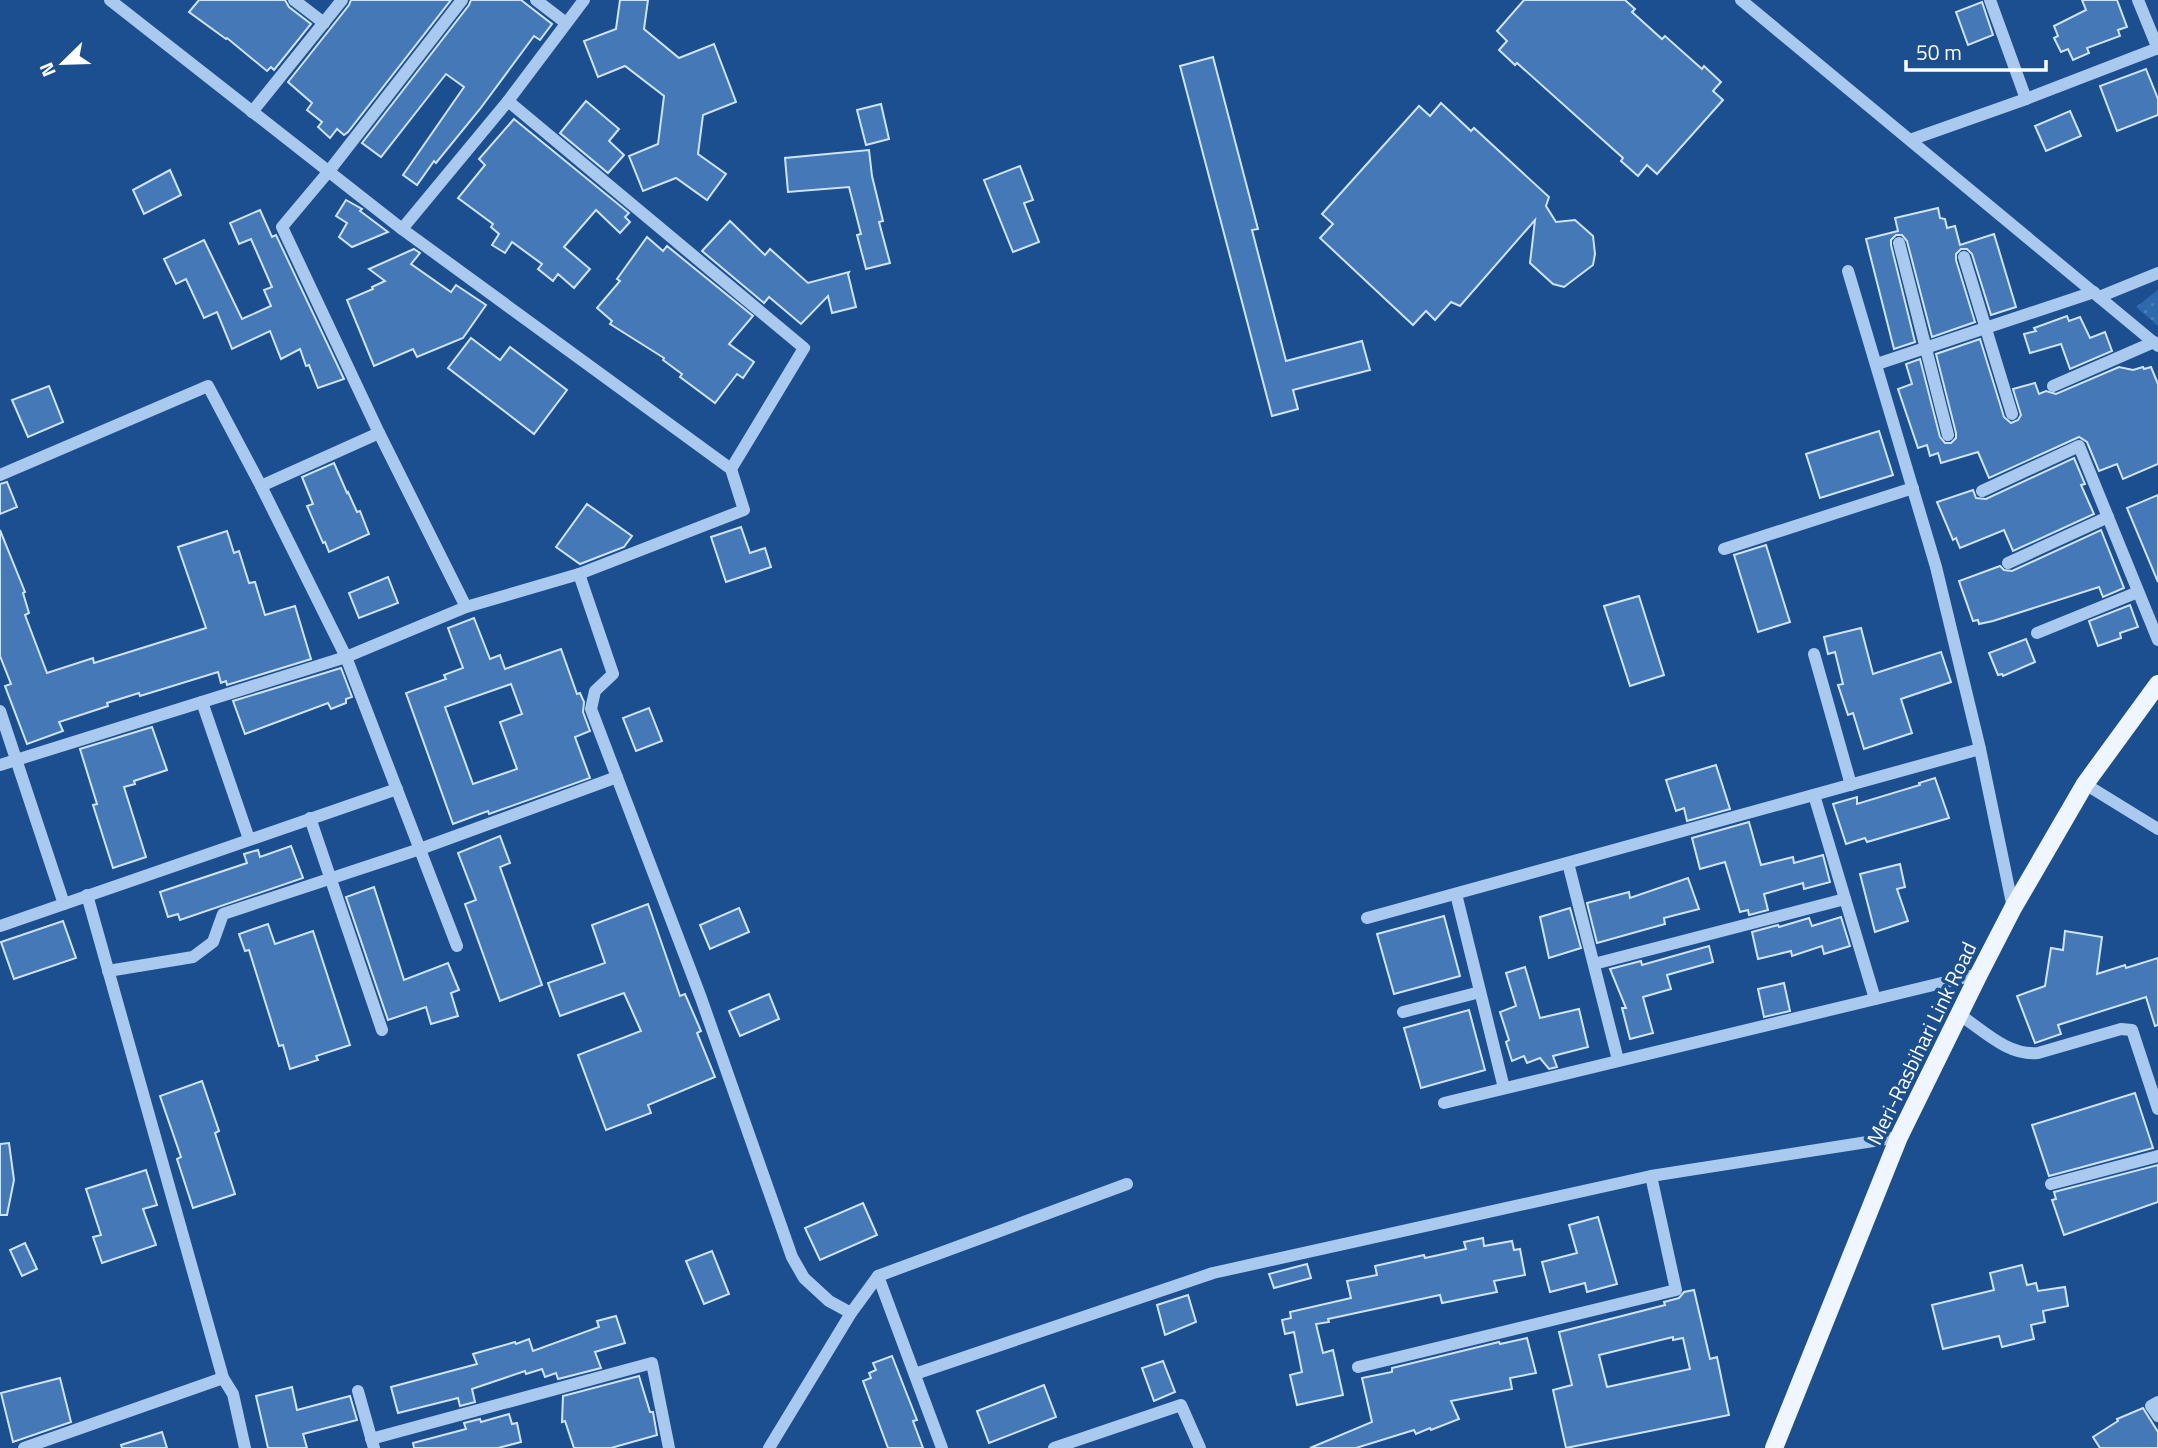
<svg xmlns="http://www.w3.org/2000/svg" width="2158" height="1448" font-family="'Titillium Web',sans-serif">
<style>
.park{fill:url(#park-dots)}
.building{fill:#4478b7;stroke:#cfe3fa;stroke-width:2;fill-rule:evenodd}
.lines{fill:none;stroke-linecap:round;stroke-linejoin:round}
.minor{stroke:#a9c9ee;stroke-width:12}
.major{stroke:#f0f6ff;stroke-width:18}
.labels{text-anchor:middle;dominant-baseline:central;stroke-width:7;stroke-linejoin:round;paint-order:stroke}
.street-label{font-size:21px;fill:#fff;stroke:#1b4f8f}
</style>
<defs>
<pattern id="park-dots" width="8" height="8" patternUnits="userSpaceOnUse" patternTransform="scale(1.75)"><rect width="8" height="8" fill="#2e69ad"/><path d="M2 2h.1M6 6h.1" fill="none" stroke="#4d80b9" stroke-width="1.8" stroke-linecap="round"/></pattern>
</defs>
<rect width="100%" height="100%" fill="#1b4f8f"/>
<path class="park" d="M2158 290V326L2136 307Z"/>
<g class="building">
<path d="M199 0H285L289 7 311 24 274 70 271 67 267 71 227 38 226 39 189 12Z"/>
<path d="M351 0H451L348 132 344 135 337 129 330 138 318 127 322 122 307 110 312 103 288 82 349 5Z"/>
<path d="M471 0H521L552 24 540 40 534 36 480 109 436 163 434 161 417 185 403 175 464 87 446 74 381 157 362 143 469 5Z"/>
<path d="M620 0H648L644 29 679 58 714 44 736 102 703 115 698 154 726 174 707 200 676 178 643 191 629 156 658 144 664 96 625 66 598 77 584 41 616 29Z"/>
<path d="M1524 0H1625L1635 9 1632 12 1662 39 1665 36 1702 69 1704 66 1721 82 1713 91 1723 100 1657 174 1647 165 1638 176 1621 161 1623 158 1517 63 1515 65 1499 50 1507 41 1497 31Z"/>
<path d="M2082 0H2117L2127 27 2118 30 2120 36 2087 48 2089 53 2073 60 2068 49 2061 52 2054 38 2058 36 2054 26 2086 10Z"/>
<path d="M1982 2 1993 35 1968 45 1956 12Z"/>
<path d="M1213 57 1258 229 1252 230 1286 361 1362 341 1370 370 1293 390 1298 409 1272 416 1180 66Z"/>
<path d="M2146 69 2158 99V115L2117 131 2100 86Z"/>
<path d="M586 101 619 129 609 141 624 155 608 173 560 133Z"/>
<path d="M1441 103 1471 131 1474 128 1549 197 1546 206 1556 222 1575 220 1593 236 1595 254 1593 265 1564 287 1553 284 1530 263 1535 220 1460 306 1451 302 1435 320 1426 311 1413 325 1320 238 1333 224 1322 214 1419 106 1430 116Z"/>
<path d="M881 104 889 139 866 145 857 110Z"/>
<path d="M2070 111 2081 136 2046 151 2035 126Z"/>
<path d="M514 119 629 213 625 217 630 222 620 233 596 210 564 247 590 269 574 288 558 274 553 281 538 269 542 264 512 242 505 253 492 245 499 234 491 227 493 224 458 198 485 165 479 159Z"/>
<path d="M869 150 872 176 883 221 879 222 890 263 866 269 857 235 861 234 849 187 788 192 785 158Z"/>
<path d="M1020 166 1033 200 1024 203 1039 242 1013 252 984 180Z"/>
<path d="M170 170 181 195 144 214 133 190Z"/>
<path d="M346 200 362 209 360 211 388 232 352 247 339 237 347 223 336 216Z"/>
<path d="M1938 208 1940 218 1945 219 1947 228 1955 226 1960 245 1994 234 2016 307 1991 315 1972 254 1967 249H1961L1956 254V260L1975 322 1932 337 1907 241 1902 235H1896L1891 240V245L1915 342 1894 349 1866 239 1898 231 1895 218Z"/>
<path d="M260 210 272 237 276 235 344 379 318 388 309 365 306 366 300 349 281 359 270 331 232 349 217 312 204 318 186 279 176 284 164 259 204 240 242 319 271 306 264 290 272 287 251 239 239 244 230 223Z"/>
<path d="M730 221 765 255 770 249 808 283 849 272 848 274 856 307 832 313 828 296 801 324 769 297 764 303 702 251Z"/>
<path d="M647 237 663 251 667 246 753 316 729 344 754 362 743 378 737 374 715 403 680 377 682 374 663 360 664 358 610 324 612 321 597 308 620 281 617 279Z"/>
<path d="M414 249 420 253 411 264 451 292 456 285 486 305 463 338 417 357 413 349 374 366 347 300 373 289 372 287 385 281 369 269Z"/>
<path d="M2067 316 2069 321 2080 317 2090 338 2105 332 2112 351 2070 369 2061 344 2030 353 2024 334 2036 331 2034 328Z"/>
<path d="M471 338 500 360 510 347 567 390 534 434 448 368Z"/>
<path d="M1980 339 2004 417 2011 423 2018 420 2021 415 2013 389 2035 383 2039 394 2046 391 2056 394 2119 367 2133 370 2143 367 2144 369 2151 367 2158 384V464L2123 479 2117 464 2099 471 2087 442 2079 437 1989 478 1978 452 1941 463 1938 453 1930 456 1927 445 1918 448 1898 389 1912 384 1906 364 1920 359 1940 437 1945 443H1951L1956 438V433L1936 354Z"/>
<path d="M49 386 63 422 28 437 12 400Z"/>
<path d="M1879 431 1893 475 1820 498 1806 454Z"/>
<path d="M2074 458 2085 484 2081 485 2094 514 2013 551 2004 530 1960 548 1956 538 1953 540 1937 502 1973 490 1976 498 1986 499Z"/>
<path d="M334 463 347 493 348 492 357 512 360 511 369 534 329 552 325 542 323 543 307 506 313 504 302 477Z"/>
<path d="M7 482 17 507 0 514V484Z"/>
<path d="M2158 495V582L2127 508Z"/>
<path d="M587 504 632 536 624 547 580 564 556 547Z"/>
<path d="M741 527 750 553 765 548 771 567 726 582 711 537Z"/>
<path d="M0 530 25 592 23 593 29 613 25 615 47 673 93 658 94 663 206 628 178 547 227 531 234 553 239 551 249 583 255 582 265 615 295 606 311 659 227 685 226 681 221 683 218 672 140 696 139 693 107 703 108 706 59 722 63 731 27 744 5 686 11 684 0 656Z"/>
<path d="M2101 530 2124 588 2103 597 2099 587 1993 621 1979 624 1978 620 1973 621 1959 581 2000 566 2004 570 2012 571Z"/>
<path d="M1766 545 1790 622 1758 632 1734 555Z"/>
<path d="M388 577 398 603 359 618 349 593Z"/>
<path d="M1639 596 1664 675 1630 686 1604 606Z"/>
<path d="M2130 605 2138 627 2120 633 2121 638 2098 646 2089 621Z"/>
<path d="M474 618 490 659 500 655 505 669 561 649 577 694 580 693 584 702 583 712 590 731 575 737 590 778 489 814 488 811 453 824 406 693 446 679 444 675 463 668 448 628ZM511 684 522 714 500 722 517 769 473 784 445 707Z"/>
<path d="M1861 628 1873 674 1941 652 1951 682 1901 699 1912 733 1864 749 1853 713 1848 715 1838 685 1843 684 1835 652 1828 654 1824 637Z"/>
<path d="M2026 639 2035 662 2003 676 2002 674 1998 675 1989 653Z"/>
<path d="M341 668 352 697 346 699V703L331 709 328 703 245 734 233 701Z"/>
<path d="M649 708 662 741 636 751 623 718Z"/>
<path d="M152 727 167 770 134 781 135 784 124 787 146 857 113 868 93 805 97 804 80 749Z"/>
<path d="M1716 765 1730 809 1687 821 1684 808 1676 811 1666 780Z"/>
<path d="M1935 778 1949 818 1867 842 1865 838 1846 844 1833 804 1857 797V804L1920 785 1919 783Z"/>
<path d="M1749 822 1761 865 1793 857 1794 863 1823 855 1830 882 1804 889 1803 883 1764 894 1768 910 1749 915 1748 910 1740 912 1725 862 1700 869 1692 838Z"/>
<path d="M500 836 510 863 500 867 542 985 500 1001 465 904 476 900 458 853Z"/>
<path d="M291 846 303 878 180 920 178 914 168 917 160 892 247 863 244 854 258 850 260 857Z"/>
<path d="M1900 864 1905 887 1897 889 1908 921 1875 932 1860 874Z"/>
<path d="M1688 878 1699 909 1664 918 1665 924 1597 943 1587 903 1629 892 1630 898Z"/>
<path d="M374 887 404 980 448 963 459 990 451 993 458 1016 431 1024 426 1007 388 1020 346 897Z"/>
<path d="M648 904 680 996 685 994 701 1031 697 1033 715 1077 648 1105 651 1113 606 1130 578 1055 641 1031 624 993 560 1016 548 983 605 963 592 925Z"/>
<path d="M739 908 749 932 710 949 700 925Z"/>
<path d="M1570 908 1581 948 1549 958 1540 917Z"/>
<path d="M1444 916 1460 976 1394 994 1377 934Z"/>
<path d="M1841 917 1850 946 1824 954 1822 946 1792 956 1791 951 1758 959 1752 932 1778 925 1779 927 1809 918 1812 926Z"/>
<path d="M63 921 76 958 14 979 1 942Z"/>
<path d="M268 924 275 944 313 931 350 1045 316 1056 318 1060 290 1069 283 1045 279 1046 249 950 245 951 239 934Z"/>
<path d="M2065 931 2102 937 2097 974 2125 965 2126 968 2158 958V1025L2155 1026 2146 997 2058 1025 2061 1034 2035 1043 2017 996 2045 986 2051 948 2063 950Z"/>
<path d="M1709 946 1713 962 1667 975 1671 989 1643 997 1653 1033 1630 1039 1622 1008H1626L1610 969 1641 961 1642 965Z"/>
<path d="M1525 967 1540 1018 1579 1009 1588 1047 1553 1056 1557 1067 1549 1069 1540 1058 1527 1063 1524 1056 1512 1061 1506 1042 1509 1040 1500 1012 1516 1006 1506 973Z"/>
<path d="M1784 983 1790 1011 1764 1017 1758 989Z"/>
<path d="M769 994 779 1019 740 1036 729 1011Z"/>
<path d="M1469 1010 1485 1070 1421 1088 1404 1028Z"/>
<path d="M202 1081 219 1131 215 1133 235 1194 193 1208 177 1159 181 1157 160 1096Z"/>
<path d="M2135 1093 2153 1148 2049 1176 2032 1125Z"/>
<path d="M9 1143 14 1180 7 1215H0V1144Z"/>
<path d="M2158 1165V1202L2064 1235 2052 1200 2056 1199 2054 1192Z"/>
<path d="M146 1170 157 1205 143 1209 156 1245 102 1263 93 1237 101 1235 86 1189Z"/>
<path d="M863 1203 877 1235 820 1260 805 1228Z"/>
<path d="M1598 1217 1617 1284 1587 1292 1585 1283 1550 1292 1542 1262 1577 1253 1569 1225Z"/>
<path d="M1483 1238 1484 1246 1512 1241 1514 1250 1520 1249 1525 1275 1494 1281 1497 1292 1442 1303 1440 1295 1328 1319 1329 1322 1316 1324 1323 1353 1333 1350 1343 1395 1297 1405 1290 1375 1302 1372 1294 1332 1285 1334 1282 1320 1291 1318 1290 1312 1351 1298 1347 1281 1377 1275 1375 1266 1424 1255 1425 1258 1466 1249 1464 1242Z"/>
<path d="M25 1243 37 1269 22 1276 10 1250Z"/>
<path d="M712 1251 729 1294 704 1304 686 1261Z"/>
<path d="M1307 1264 1311 1278 1274 1288 1269 1274Z"/>
<path d="M2022 1265 2027 1285 2036 1283 2038 1291 2065 1287 2068 1306 2043 1311 2045 1322 2031 1325 2034 1339 2002 1347 1999 1336 1943 1349 1932 1305 1994 1290 1990 1273Z"/>
<path d="M1694 1290 1710 1359 1717 1357 1729 1415 1566 1448 1553 1390 1572 1385 1559 1332 1665 1305 1664 1302 1679 1298 1684 1292ZM1673 1337V1340L1683 1338 1690 1369 1607 1387 1599 1355Z"/>
<path d="M1188 1295 1196 1322 1165 1335 1157 1305Z"/>
<path d="M616 1316 625 1343 595 1352 601 1368 558 1379 556 1373 545 1377 542 1369 526 1374 525 1371 472 1389 475 1402 460 1406 458 1398 398 1413 391 1387 477 1364 473 1354 515 1342 516 1344 529 1339 533 1351 599 1327 597 1321Z"/>
<path d="M1527 1338 1536 1373 1510 1378 1512 1389 1451 1401 1459 1419 1431 1430 1430 1428 1416 1434 1414 1430 1356 1448H1310L1372 1422 1362 1378 1392 1372V1368L1499 1342 1500 1344Z"/>
<path d="M892 1356 917 1420 913 1421 923 1448H888L863 1381 871 1378 869 1373 876 1370 873 1363Z"/>
<path d="M1163 1361 1175 1392 1154 1401 1142 1368Z"/>
<path d="M639 1376 650 1412H653L657 1435 611 1448H574L565 1421 562 1422 563 1396Z"/>
<path d="M60 1378 71 1422 13 1442 1 1393Z"/>
<path d="M1044 1385 1056 1417 989 1443 977 1411Z"/>
<path d="M292 1387 297 1410 350 1396 357 1420 303 1434 307 1448H268L256 1396Z"/>
<path d="M2143 1408 2158 1432V1448H2100L2093 1437 2118 1421 2117 1419Z"/>
<path d="M509 1414 512 1424 517 1423 521 1442 498 1448H414L413 1443 466 1429 464 1423 480 1419 481 1422Z"/>
<path d="M162 1432 167 1448H122L121 1445Z"/>
</g>
<g class="lines">
<g class="minor">
<path d="M294 0 324 23"/>
<path d="M462 0 329 171 282 227 379 433 466 607"/>
<path d="M536 0 566 23"/>
<path d="M1741 0 2158 346"/>
<path d="M1990 0 2026 99"/>
<path d="M2138 0 2158 49"/>
<path d="M508 101 804 348 731 469"/>
<path d="M252 112 342 0"/>
<path d="M1910 140 2026 99 2158 48"/>
<path d="M402 229 508 101 584 0"/>
<path d="M1899 243 1948 435"/>
<path d="M1964 257 2012 414"/>
<path d="M1848 271 1936 567 1980 749 2013 908"/>
<path d="M2099 297 2158 273"/>
<path d="M1877 364 2094 292"/>
<path d="M2053 386 2154 342"/>
<path d="M0 475 208 386 261 486 346 657 466 607 579 574 744 510 731 469 402 229 110 0"/>
<path d="M261 486 379 433"/>
<path d="M1982 491 2079 446 2158 640"/>
<path d="M1724 549 1913 488"/>
<path d="M2008 563 2108 517"/>
<path d="M579 574 613 674 595 691 591 709 701 998 792 1257 804 1278 829 1301 851 1313"/>
<path d="M2037 633 2138 592"/>
<path d="M1814 654 1851 785"/>
<path d="M202 702 249 839"/>
<path d="M0 711 64 904"/>
<path d="M0 765 346 657 457 946"/>
<path d="M2085 784 2158 829"/>
<path d="M1814 795 1875 999"/>
<path d="M310 818 382 1030"/>
<path d="M1568 863 1618 1060"/>
<path d="M1456 894 1504 1088"/>
<path d="M87 895 223 1378 233 1394 245 1448"/>
<path d="M1367 918 1980 749"/>
<path d="M0 926 397 789"/>
<path d="M1594 964 1845 899"/>
<path d="M108 971 193 957 213 942 223 914 420 849 617 777"/>
<path d="M1403 1012 1480 992"/>
<path d="M1960 1015C1984 1031 2008 1056 2038 1053L2121 1029 2132 1030 2158 1109"/>
<path d="M1444 1103 1979 974"/>
<path d="M2051 1184 2158 1156"/>
<path d="M878 1276 942 1448"/>
<path d="M1358 1367 1676 1290 1651 1176"/>
<path d="M915 1374 1213 1273 1651 1176 1899 1137"/>
<path d="M358 1391 374 1448"/>
<path d="M2158 1402 2151 1406 2158 1416"/>
<path d="M371 1439 652 1363 669 1448"/>
<path d="M24 1448 223 1378"/>
<path d="M769 1448 851 1313 878 1276 1127 1184"/>
<path d="M1054 1448 1181 1405 1200 1448"/>
</g>
<path class="major" d="M1774 1448 1899 1137 1979 974 2013 908 2085 784 2158 684"/>
</g>
<g class="labels">
<g class="street-label">
<text transform="translate(1921 1043) rotate(-64)">Meri-Rasbihari Link Road</text>
</g>
</g>
<g transform="translate(63 63) rotate(247)" stroke="#1b4f8f" stroke-width="5" paint-order="stroke">
<path d="M0-5L12 26L0 18L-12 26Z" fill="#ffffff"/>
<text y="-10" font-size="19" font-weight="bold" text-anchor="middle" fill="#ffffff">N</text>
</g>
<path d="M1906 60v10h140v-10" fill="none" stroke="#ffffff" stroke-width="3.5"/>
<text x="1916" y="60" font-size="21" fill="#ffffff" stroke="#1b4f8f" stroke-width="5" paint-order="stroke">50 m</text>
</svg>
